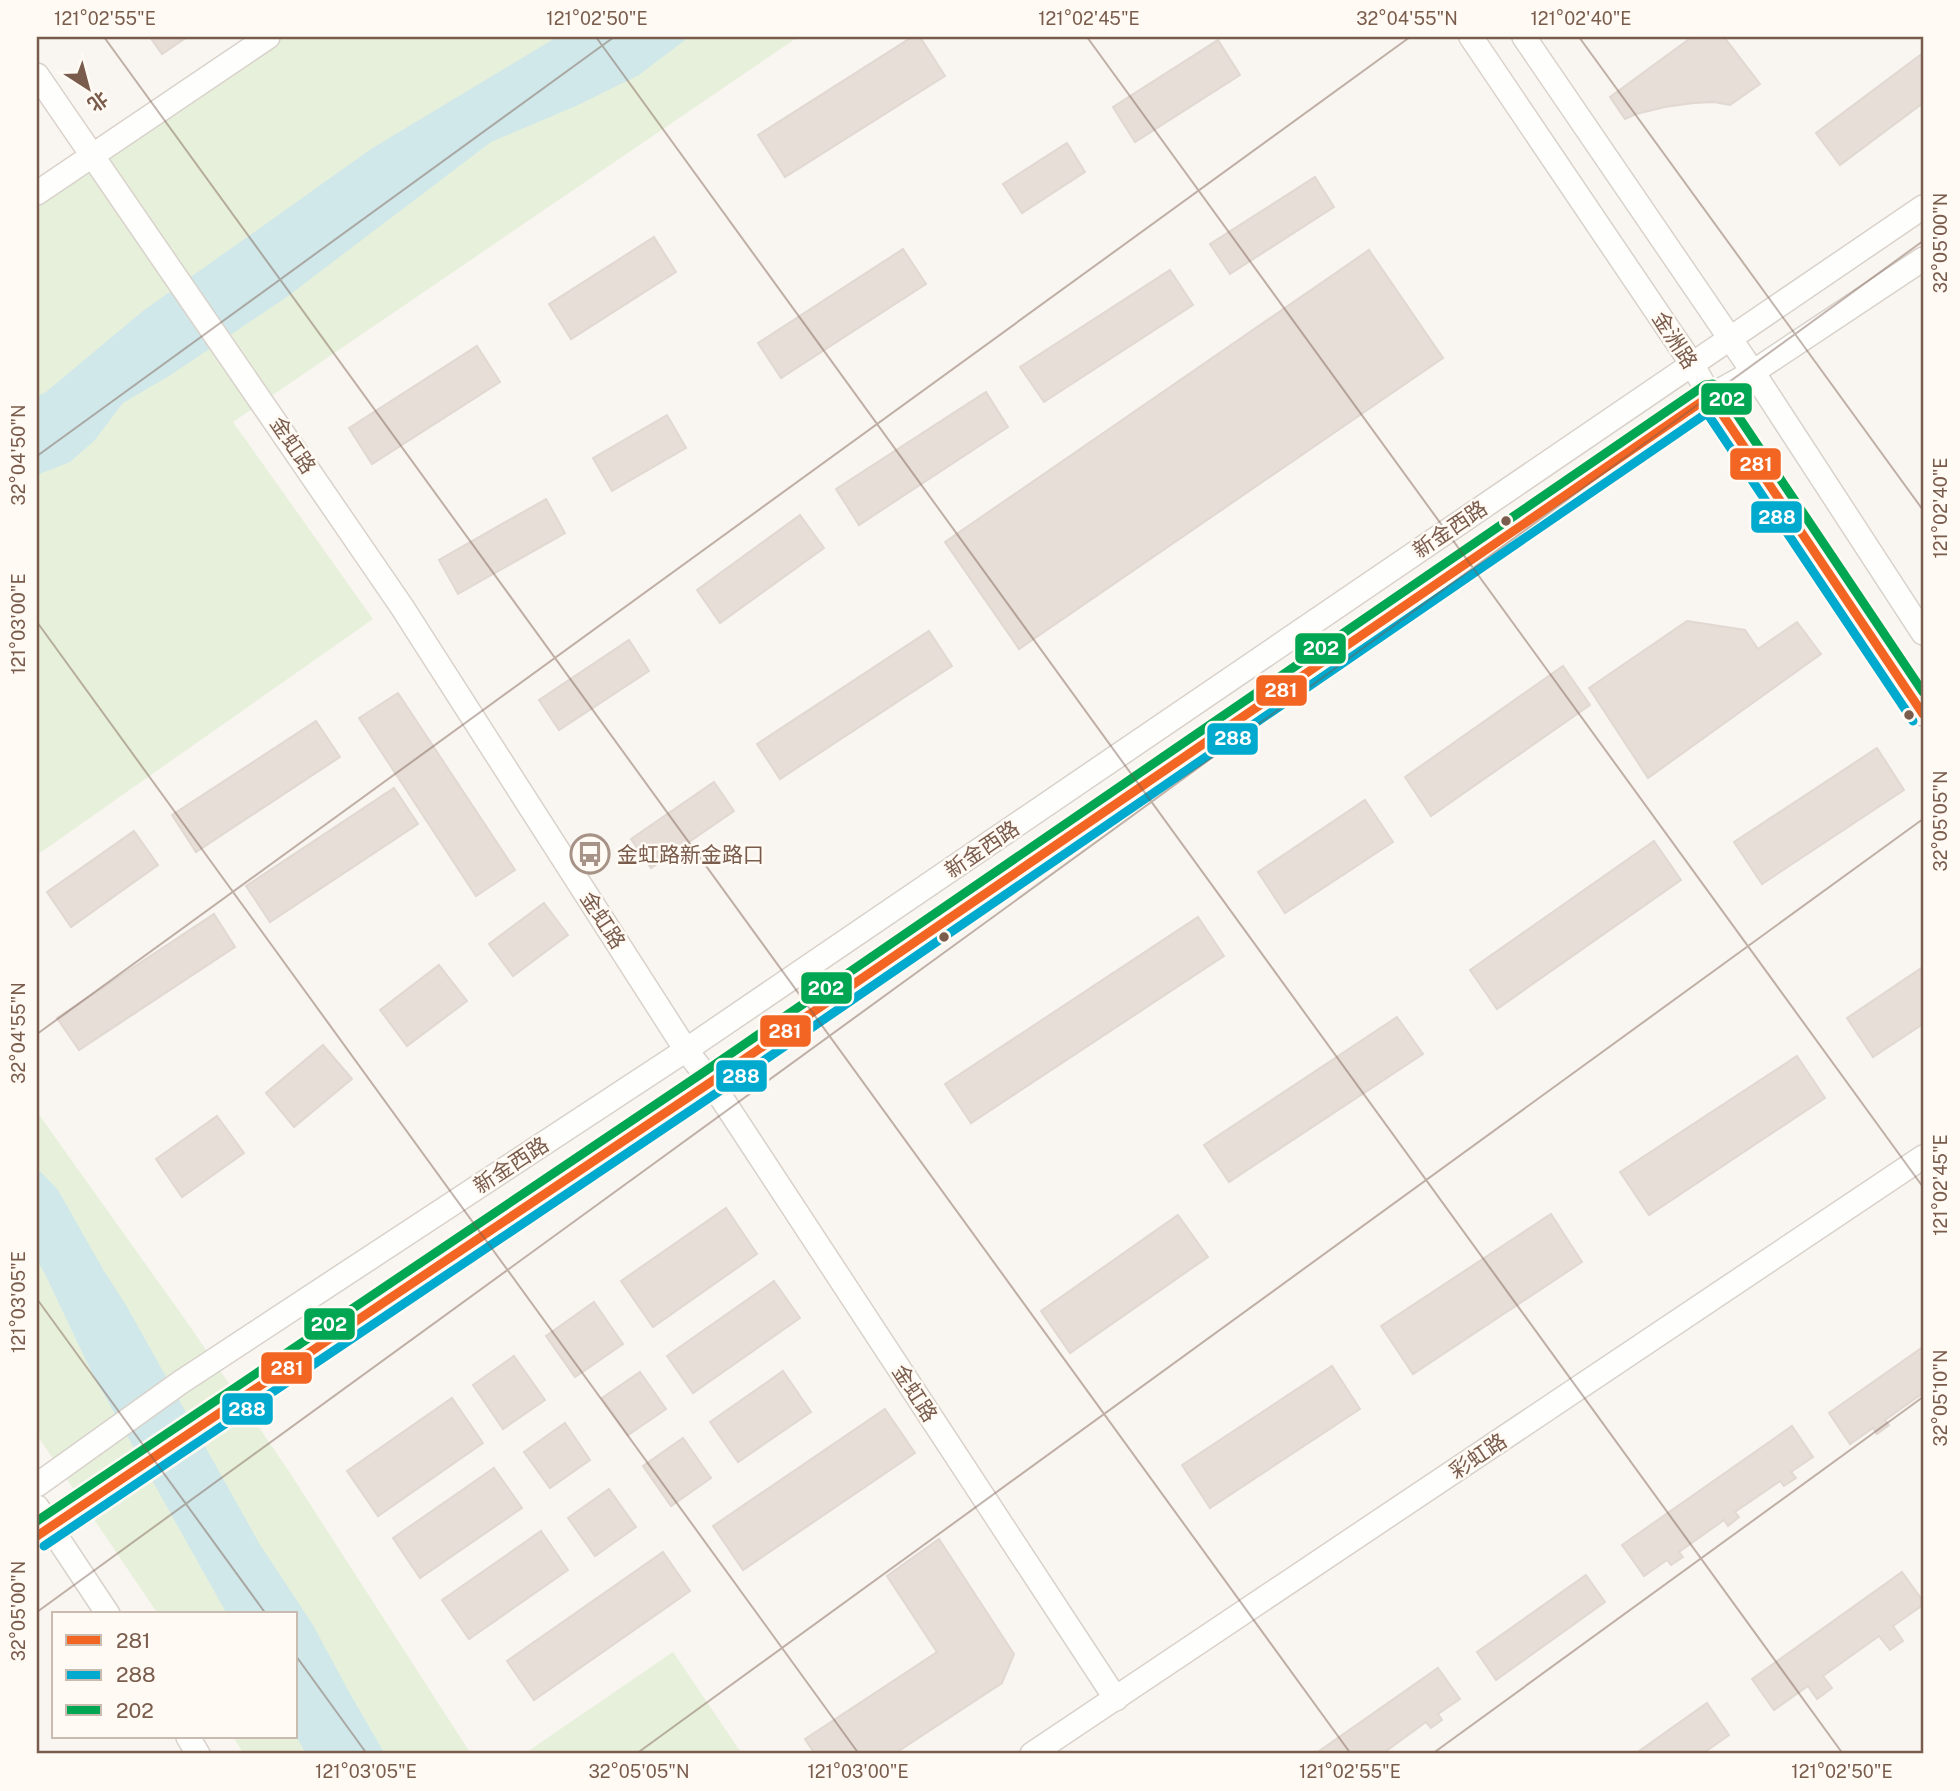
<svg xmlns="http://www.w3.org/2000/svg" width="1960" height="1791" font-family="'Public Sans','Noto Sans SC',sans-serif">
<style>
.green{fill:#e7f0db}
.water{fill:#d0e8ea}
.building{fill:#e6ded7;stroke:#e2d8d2;stroke-width:2}
.lines{fill:none;stroke-linecap:round;stroke-linejoin:round}
.secondary-casing{stroke:#d9d2cb;stroke-width:26}
.secondary{stroke:#fefefd;stroke-width:23}
.bus-1-casing{stroke:#fffaf3;stroke-width:14}
.bus-2-casing{stroke:#fffaf3;stroke-width:14}
.bus-3-casing{stroke:#fffaf3;stroke-width:14}
.bus-1{stroke:#f26522;stroke-width:9}
.bus-2{stroke:#00a9ce;stroke-width:9}
.bus-3{stroke:#00a651;stroke-width:9}
.ticks{fill:none;stroke:#7a5c4d;stroke-width:2;stroke-opacity:0.45}
.bus-dot{fill:#7a5c4d;stroke:#fffaf3;stroke-width:2.5}
.labels{text-anchor:middle;dominant-baseline:central;stroke-width:5;stroke-linejoin:round;paint-order:stroke}
.street-label{font-size:21px;fill:#7a5c4d;stroke:#fffaf3}
.poi-label{font-size:21px;fill:#7a5c4d;stroke:#fffaf3;text-anchor:start}
.line-badge{stroke:#fffaf3;stroke-width:2.5}
.badge-label{font-size:19px;text-anchor:middle;font-weight:bold;fill:#fff}
.neatline{fill:none;stroke:#7a5c4d;stroke-width:2.5}
.ticks-label{font-size:18px;text-anchor:middle;fill:#7a5c4d}
</style>
<rect width="100%" height="100%" fill="#f9f5f0"/>
<g class="green">
<path d="M268 37H798L233 422 373 619 37 855V193Z"/>
<path d="M37 1112 189 1325 288 1470 471 1754H244L233 1737H296V1614H158L37 1435Z"/>
<path d="M673 1652 742 1754H524Z"/>
</g>
<g class="water">
<path d="M557 37H689L639 75 576 106 491 142 284 299 169 376 123 403 94 441 70 462 37 475V396L46 392 143 311 371 149Z"/>
<path d="M37 1168 58 1190 104 1271 126 1305 259 1543 313 1625 349 1692 385 1754H306L296 1736V1614H227L92 1373 45 1274 37 1260Z"/>
</g>
<g class="building">
<path d="M150 37H187L162 54Z"/>
<path d="M912 37H920L945 76 785 177 758 135Z"/>
<path d="M1692 37H1724L1760 84 1730 105 1714 102 1694 103 1665 107 1636 114 1625 119 1610 97Z"/>
<path d="M1218 40 1240 75 1135 142 1113 107Z"/>
<path d="M1923 53V103L1840 165 1816 133Z"/>
<path d="M1067 143 1085 172 1022 213 1003 184Z"/>
<path d="M1315 177 1334 207 1230 274 1210 244Z"/>
<path d="M654 237 676 272 571 339 549 304Z"/>
<path d="M903 249 926 284 781 378 758 343Z"/>
<path d="M1369 250 1443 358 1019 649 945 542Z"/>
<path d="M1170 270 1193 305 1044 402 1020 367Z"/>
<path d="M477 346 500 382 372 464 349 428Z"/>
<path d="M986 392 1008 427 859 525 836 489Z"/>
<path d="M667 415 686 448 612 491 593 458Z"/>
<path d="M546 499 565 533 458 594 439 560Z"/>
<path d="M800 515 824 548 720 623 697 590Z"/>
<path d="M1687 621 1745 630 1758 649 1797 622 1821 654 1648 778 1589 688Z"/>
<path d="M929 631 952 666 780 779 757 744Z"/>
<path d="M629 640 649 671 559 730 539 700Z"/>
<path d="M1563 666 1590 705 1431 816 1405 777Z"/>
<path d="M398 693 515 870 476 896 359 718Z"/>
<path d="M316 721 340 757 196 852 172 815Z"/>
<path d="M1877 748 1904 790 1762 884 1734 842Z"/>
<path d="M714 782 734 811 651 868 631 839Z"/>
<path d="M394 788 418 824 270 922 246 886Z"/>
<path d="M1365 800 1393 842 1285 913 1258 872Z"/>
<path d="M134 831 158 865 71 927 47 892Z"/>
<path d="M1654 841 1681 880 1497 1009 1470 970Z"/>
<path d="M544 903 568 935 513 976 489 944Z"/>
<path d="M214 914 235 947 79 1050 57 1018Z"/>
<path d="M1198 917 1224 956 971 1123 945 1084Z"/>
<path d="M439 965 467 1001 407 1046 380 1010Z"/>
<path d="M1923 967V1024L1873 1057 1847 1018Z"/>
<path d="M1397 1017 1423 1054 1229 1182 1204 1145Z"/>
<path d="M323 1045 352 1079 294 1127 266 1093Z"/>
<path d="M1797 1056 1825 1098 1649 1215 1620 1172Z"/>
<path d="M217 1116 244 1153 182 1197 156 1159Z"/>
<path d="M726 1208 757 1254 653 1327 621 1281Z"/>
<path d="M1551 1214 1582 1262 1413 1374 1381 1326Z"/>
<path d="M1178 1215 1208 1257 1070 1353 1041 1311Z"/>
<path d="M774 1281 800 1318 693 1393 667 1356Z"/>
<path d="M594 1302 623 1344 575 1377 546 1336Z"/>
<path d="M1923 1347V1393L1885 1420 1889 1425 1877 1434 1873 1428 1850 1444 1829 1413Z"/>
<path d="M514 1356 545 1400 503 1429 473 1385Z"/>
<path d="M1332 1366 1360 1409 1210 1508 1182 1465Z"/>
<path d="M783 1371 811 1412 738 1462 710 1422Z"/>
<path d="M640 1372 666 1409 628 1435 602 1398Z"/>
<path d="M452 1398 483 1443 378 1516 347 1471Z"/>
<path d="M885 1409 915 1453 743 1570 713 1526Z"/>
<path d="M565 1423 590 1460 550 1488 524 1452Z"/>
<path d="M1792 1426 1813 1457 1791 1472 1796 1478 1784 1486 1780 1481 1735 1512 1739 1517 1728 1526 1724 1520 1679 1552 1683 1557 1671 1565 1667 1560 1644 1576 1622 1545Z"/>
<path d="M683 1438 711 1478 671 1506 643 1466Z"/>
<path d="M494 1468 522 1508 420 1578 393 1538Z"/>
<path d="M609 1489 636 1527 595 1556 568 1518Z"/>
<path d="M541 1531 568 1570 469 1639 442 1600Z"/>
<path d="M939 1539 1014 1654 1002 1683 894 1754H815L805 1739 937 1652 887 1576Z"/>
<path d="M663 1552 690 1591 534 1700 507 1661Z"/>
<path d="M1902 1572 1923 1601V1605L1893 1626 1903 1641 1890 1650 1879 1636 1823 1676 1832 1688 1817 1699 1808 1686 1774 1710 1752 1679Z"/>
<path d="M1586 1575 1605 1602 1496 1680 1477 1652Z"/>
<path d="M1438 1668 1460 1699 1438 1714 1442 1720 1431 1728 1426 1722 1382 1754H1315Z"/>
<path d="M1707 1703 1729 1735 1702 1754H1635Z"/>
</g>
<g class="lines">
<g class="secondary-casing">
<g id="secondary">
<path d="M1471 37 1692 364 1710 396 1923 714"/>
<path d="M1524 37 1753 372 1923 633"/>
<path d="M37 75 402 607 686 1050 711 1082 1116 1699"/>
<path d="M37 193 268 37"/>
<path d="M37 1485 181 1382 686 1050 1923 207"/>
<path d="M37 1507 108 1614"/>
<path d="M37 1536 711 1082 1710 396 1753 372 1923 259"/>
<path d="M188 1737 198 1754"/>
<path d="M1032 1754 1923 1157"/>
</g>
</g>
<use href="#secondary" class="secondary"/>
<g class="bus-1-casing">
<path id="bus-1" d="M37 1536 711 1082 1710 396 1923 714"/>
</g>
<g class="bus-2-casing">
<path id="bus-2" d="M44 1546 718 1092 1707 413 1913 721"/>
</g>
<g class="bus-3-casing">
<path id="bus-3" d="M37 1521 704 1072 1705 385 1713 384 1720 389 1923 692"/>
</g>
<use href="#bus-1" class="bus-1"/>
<use href="#bus-2" class="bus-2"/>
<use href="#bus-3" class="bus-3"/>
</g>
<path class="ticks" d="M104 37 1351 1754M596 37 1843 1754M1087 37 1923 1187M1579 37 1923 510M37 456 614 37M37 622 859 1754M37 1034 1410 37M37 1299 266 1614M37 1612 1923 241M296 1656 367 1754M636 1754 1923 819M1432 1754 1923 1397"/>
<defs>
<g id="bus-ring" transform="scale(2.0125)"><circle r="9.5" fill="#fffaf3" stroke="#a69286" stroke-width="1.5"/><path d="M-5-6H5V4H4V6H2V4H-2V6H-4V4H-5ZM-3.5-4V0h7V-4ZM-3.5 1.2v1.5H-2V1.2ZM2 1.2v1.5H3.5V1.2Z" fill="#a69286"/></g>
</defs>
<g fill-rule="evenodd">
<use href="#bus-ring" x="590" y="854"/>
</g>
<g class="bus-dot">
<circle cx="1506" cy="521" r="6"/>
<circle cx="1909" cy="715" r="6"/>
<circle cx="944" cy="937" r="6"/>
</g>
<g class="labels">
<g class="street-label">
<text transform="translate(1675 340) rotate(57)">金洲路</text>
<text transform="translate(293 445) rotate(56)">金虹路</text>
<text transform="translate(1450 529) rotate(-34)">新金西路</text>
<text transform="translate(982 849) rotate(-34)">新金西路</text>
<text transform="translate(603 920) rotate(57)">金虹路</text>
<text transform="translate(511 1165) rotate(-33)">新金西路</text>
<text transform="translate(915 1393) rotate(57)">金虹路</text>
<text transform="translate(1478 1456) rotate(-34)">彩虹路</text>
</g>
<g class="poi-label">
<text x="617" y="854">金虹路新金路口</text>
</g>
</g>
<g class="line-badge">
<rect x="1700" y="382" width="53" height="34" rx="7" fill="#00a651"/>
<rect x="1729" y="447" width="53" height="34" rx="7" fill="#f26522"/>
<rect x="1750" y="500" width="53" height="34" rx="7" fill="#00a9ce"/>
<rect x="1294" y="632" width="53" height="33" rx="7" fill="#00a651"/>
<rect x="1255" y="674" width="53" height="33" rx="7" fill="#f26522"/>
<rect x="1206" y="722" width="53" height="34" rx="7" fill="#00a9ce"/>
<rect x="800" y="971" width="53" height="34" rx="7" fill="#00a651"/>
<rect x="759" y="1014" width="53" height="34" rx="7" fill="#f26522"/>
<rect x="715" y="1059" width="53" height="34" rx="7" fill="#00a9ce"/>
<rect x="303" y="1307" width="53" height="34" rx="7" fill="#00a651"/>
<rect x="260" y="1351" width="53" height="34" rx="7" fill="#f26522"/>
<rect x="221" y="1392" width="53" height="34" rx="7" fill="#00a9ce"/>
</g>
<g class="badge-label">
<text x="1727" y="406">202</text>
<text x="1756" y="471">281</text>
<text x="1777" y="524">288</text>
<text x="1321" y="655">202</text>
<text x="1281" y="697">281</text>
<text x="1233" y="745">288</text>
<text x="826" y="995">202</text>
<text x="785" y="1038">281</text>
<text x="741" y="1083">288</text>
<text x="329" y="1331">202</text>
<text x="287" y="1375">281</text>
<text x="247" y="1416">288</text>
</g>
<rect width="1960" height="1791" fill="none" stroke="#fffaf3" stroke-width="77"/>
<rect x="52" y="1612" width="245" height="126" fill="#fffaf3" stroke="#cabbb1" stroke-width="2"/>
<rect x="66" y="1635" width="35" height="10" fill="#f26522" stroke="#cabbb1" stroke-width="2"/>
<text x="116" y="1648" font-size="21" fill="#7a5c4d">281</text>
<rect x="66" y="1670" width="35" height="10" fill="#00a9ce" stroke="#cabbb1" stroke-width="2"/>
<text x="116" y="1682" font-size="21" fill="#7a5c4d">288</text>
<rect x="66" y="1705" width="35" height="10" fill="#00a651" stroke="#cabbb1" stroke-width="2"/>
<text x="116" y="1718" font-size="21" fill="#7a5c4d">202</text>
<g transform="translate(88 88) rotate(144)" stroke="#fffaf3" stroke-width="5" paint-order="stroke">
<path d="M0-5L12 26L0 18L-12 26Z" fill="#7a5c4d"/>
<text y="-10" font-size="19" font-weight="bold" text-anchor="middle" fill="#7a5c4d">北</text>
</g>
<rect x="38" y="38" width="1884" height="1714" class="neatline"/>
<g class="ticks-label">
<text x="105" y="25">121°02'55"E</text>
<text x="597" y="25">121°02'50"E</text>
<text x="1089" y="25">121°02'45"E</text>
<text x="1407" y="25">32°04'55"N</text>
<text x="1581" y="25">121°02'40"E</text>
<text transform="translate(1941 243) rotate(-90)" y="6">32°05'00"N</text>
<text transform="translate(19 455) rotate(-90)" y="6">32°04'50"N</text>
<text transform="translate(1941 508) rotate(-90)" y="6">121°02'40"E</text>
<text transform="translate(19 624) rotate(-90)" y="6">121°03'00"E</text>
<text transform="translate(1941 821) rotate(-90)" y="6">32°05'05"N</text>
<text transform="translate(19 1033) rotate(-90)" y="6">32°04'55"N</text>
<text transform="translate(1941 1185) rotate(-90)" y="6">121°02'45"E</text>
<text transform="translate(19 1302) rotate(-90)" y="6">121°03'05"E</text>
<text transform="translate(1941 1398) rotate(-90)" y="6">32°05'10"N</text>
<text transform="translate(19 1611) rotate(-90)" y="6">32°05'00"N</text>
<text x="366" y="1778">121°03'05"E</text>
<text x="639" y="1778">32°05'05"N</text>
<text x="858" y="1778">121°03'00"E</text>
<text x="1350" y="1778">121°02'55"E</text>
<text x="1842" y="1778">121°02'50"E</text>
</g>
</svg>
